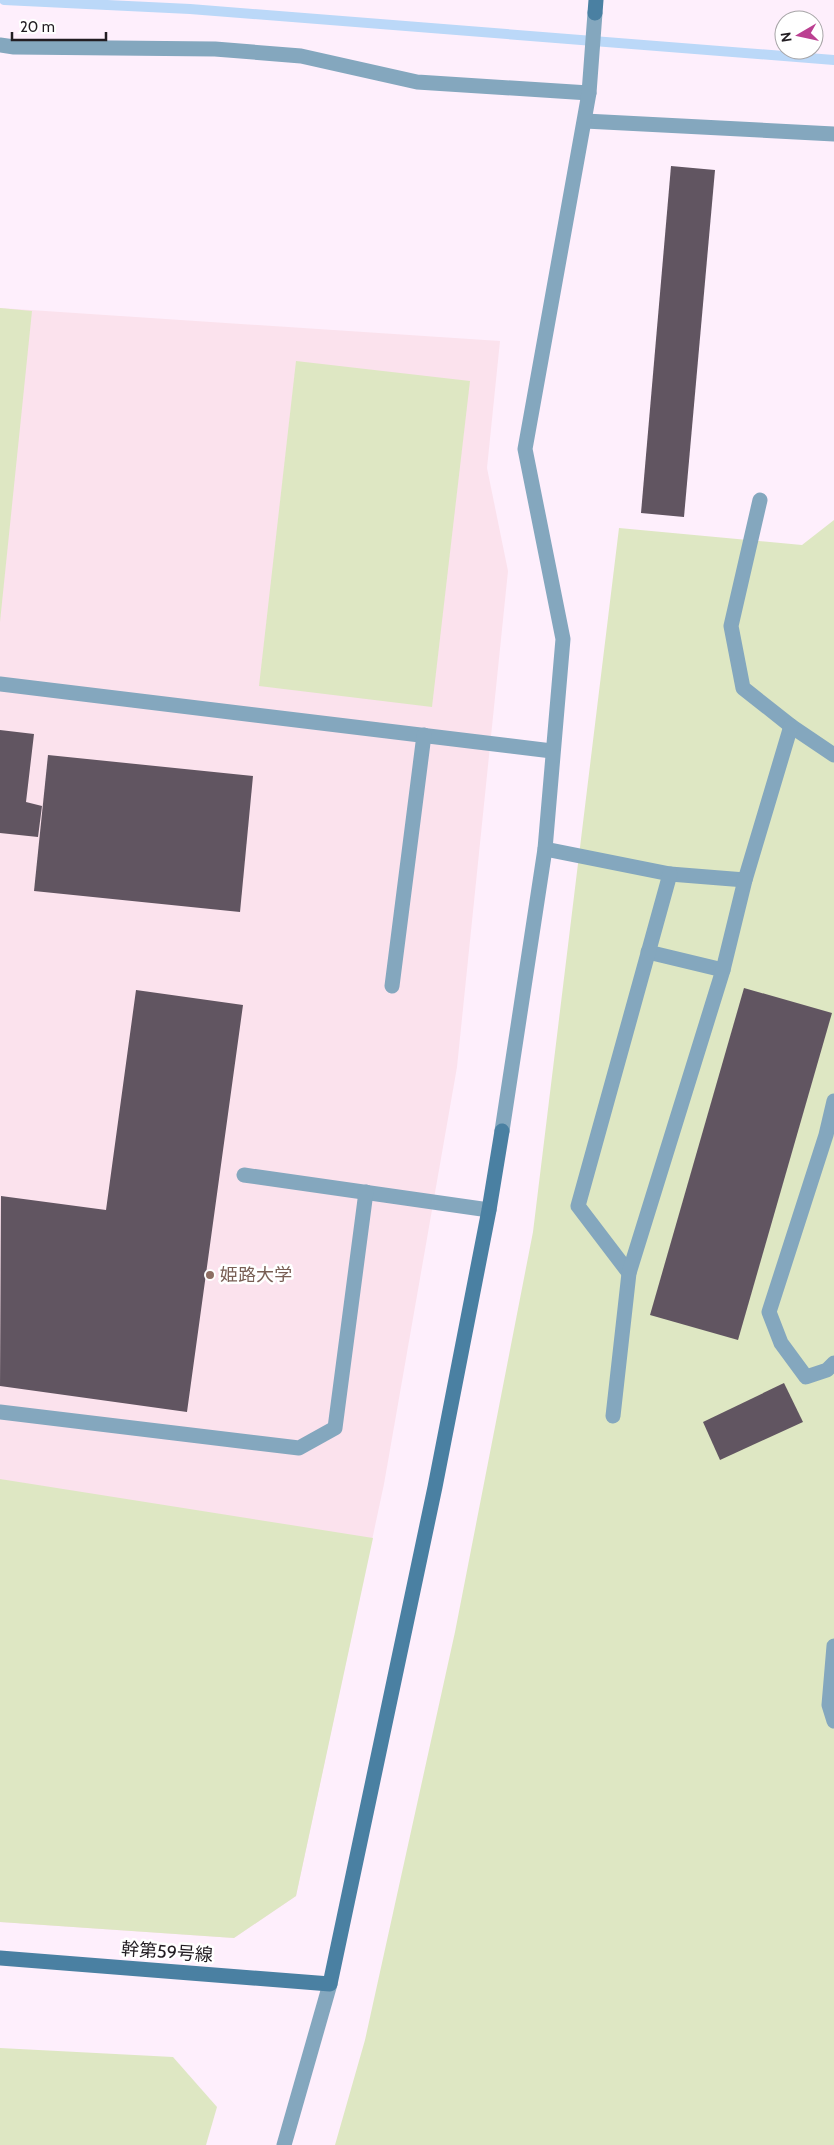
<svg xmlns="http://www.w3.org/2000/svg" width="834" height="2145" font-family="Cabin,'Noto Sans JP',sans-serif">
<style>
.education{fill:#fbe2ed}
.green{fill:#dee7c3}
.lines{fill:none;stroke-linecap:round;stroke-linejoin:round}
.stream{stroke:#bbd8f8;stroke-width:10}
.building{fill:#615561}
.lane{stroke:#84a7be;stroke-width:15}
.street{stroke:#84a7be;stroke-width:15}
.secondary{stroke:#4a80a2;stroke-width:15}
.education-dot{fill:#8d6e63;stroke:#fff;stroke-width:2}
.labels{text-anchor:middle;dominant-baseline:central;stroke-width:5;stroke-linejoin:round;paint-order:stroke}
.education-label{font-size:18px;fill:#785e54;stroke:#fff;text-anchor:start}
.street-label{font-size:18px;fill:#221d22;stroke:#fff}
</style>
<rect width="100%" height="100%" fill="#feeffc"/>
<path class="education" d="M0 308 500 341 487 468 508 571 457 1067 384 1484 296 1896 234 1938 0 1922Z"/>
<g class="green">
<path d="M0 308 32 311 0 622Z"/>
<path d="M296 361 470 381 432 707 259 686Z"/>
<path d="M834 520V2145H335L365 2040 455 1632 533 1232 619 528 802 545Z"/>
<path d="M0 1479 373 1538 296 1896 234 1938 0 1922Z"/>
<path d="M0 2048 173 2057 217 2107 206 2145H0Z"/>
</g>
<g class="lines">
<path class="stream" d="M4 0 190 9 834 60"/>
</g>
<g class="building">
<path d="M671 166 715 170 684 517 641 513Z"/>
<path d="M0 730 34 734 26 802 42 806 38 837 0 833Z"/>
<path d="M48 755 253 776 240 912 34 891Z"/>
<path d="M744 988 832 1013 738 1340 650 1315Z"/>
<path d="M136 990 243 1005 187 1412 0 1386 1 1196 106 1210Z"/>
<path d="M784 1383 803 1422 720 1460 703 1422Z"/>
</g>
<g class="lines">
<g class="lane">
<path d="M585 121 834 134"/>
<path d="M760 500 731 626 743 688 791 726 834 755"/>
<path d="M0 684 552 751"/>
<path d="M545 849 670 874 745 880"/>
<path d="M648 952 723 970"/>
<path d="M392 986 424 735"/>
<path d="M834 1101 826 1135 769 1312 781 1343 806 1377 827 1370 834 1363"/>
<path d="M244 1175 489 1210"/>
<path d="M629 1273 578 1206 670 874"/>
<path d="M0 1412 299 1448 335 1428 366 1192"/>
<path d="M613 1416 629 1273 723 970 745 880 791 726"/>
<path d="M834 1646 829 1705 834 1721"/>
</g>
<g class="street">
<path d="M0 45 14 47 215 49 301 56 417 82 589 93"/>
<path d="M502 1131 545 849 563 639 525 449 589 93 595 13"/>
<path d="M284 2145 330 1984"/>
</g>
<g class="secondary">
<path d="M595 13 596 0"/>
<path d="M0 1958 330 1984 435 1487 489 1210 502 1131"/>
</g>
</g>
<circle class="education-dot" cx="210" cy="1275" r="5"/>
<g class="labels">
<g class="education-label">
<text x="220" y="1275">姫路大学</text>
</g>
<g class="street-label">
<text transform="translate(167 1952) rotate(4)">幹第59号線</text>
</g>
</g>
<g transform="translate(799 35) rotate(261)"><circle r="24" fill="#ffffff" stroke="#a7a5a7"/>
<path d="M0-4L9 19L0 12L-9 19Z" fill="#bb4091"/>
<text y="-8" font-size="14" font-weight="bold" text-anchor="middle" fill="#221d22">N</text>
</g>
<path d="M12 32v8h94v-8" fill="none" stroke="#221d22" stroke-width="2.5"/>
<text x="20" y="32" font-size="15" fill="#221d22" stroke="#ffffff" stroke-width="4" paint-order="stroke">20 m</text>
</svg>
